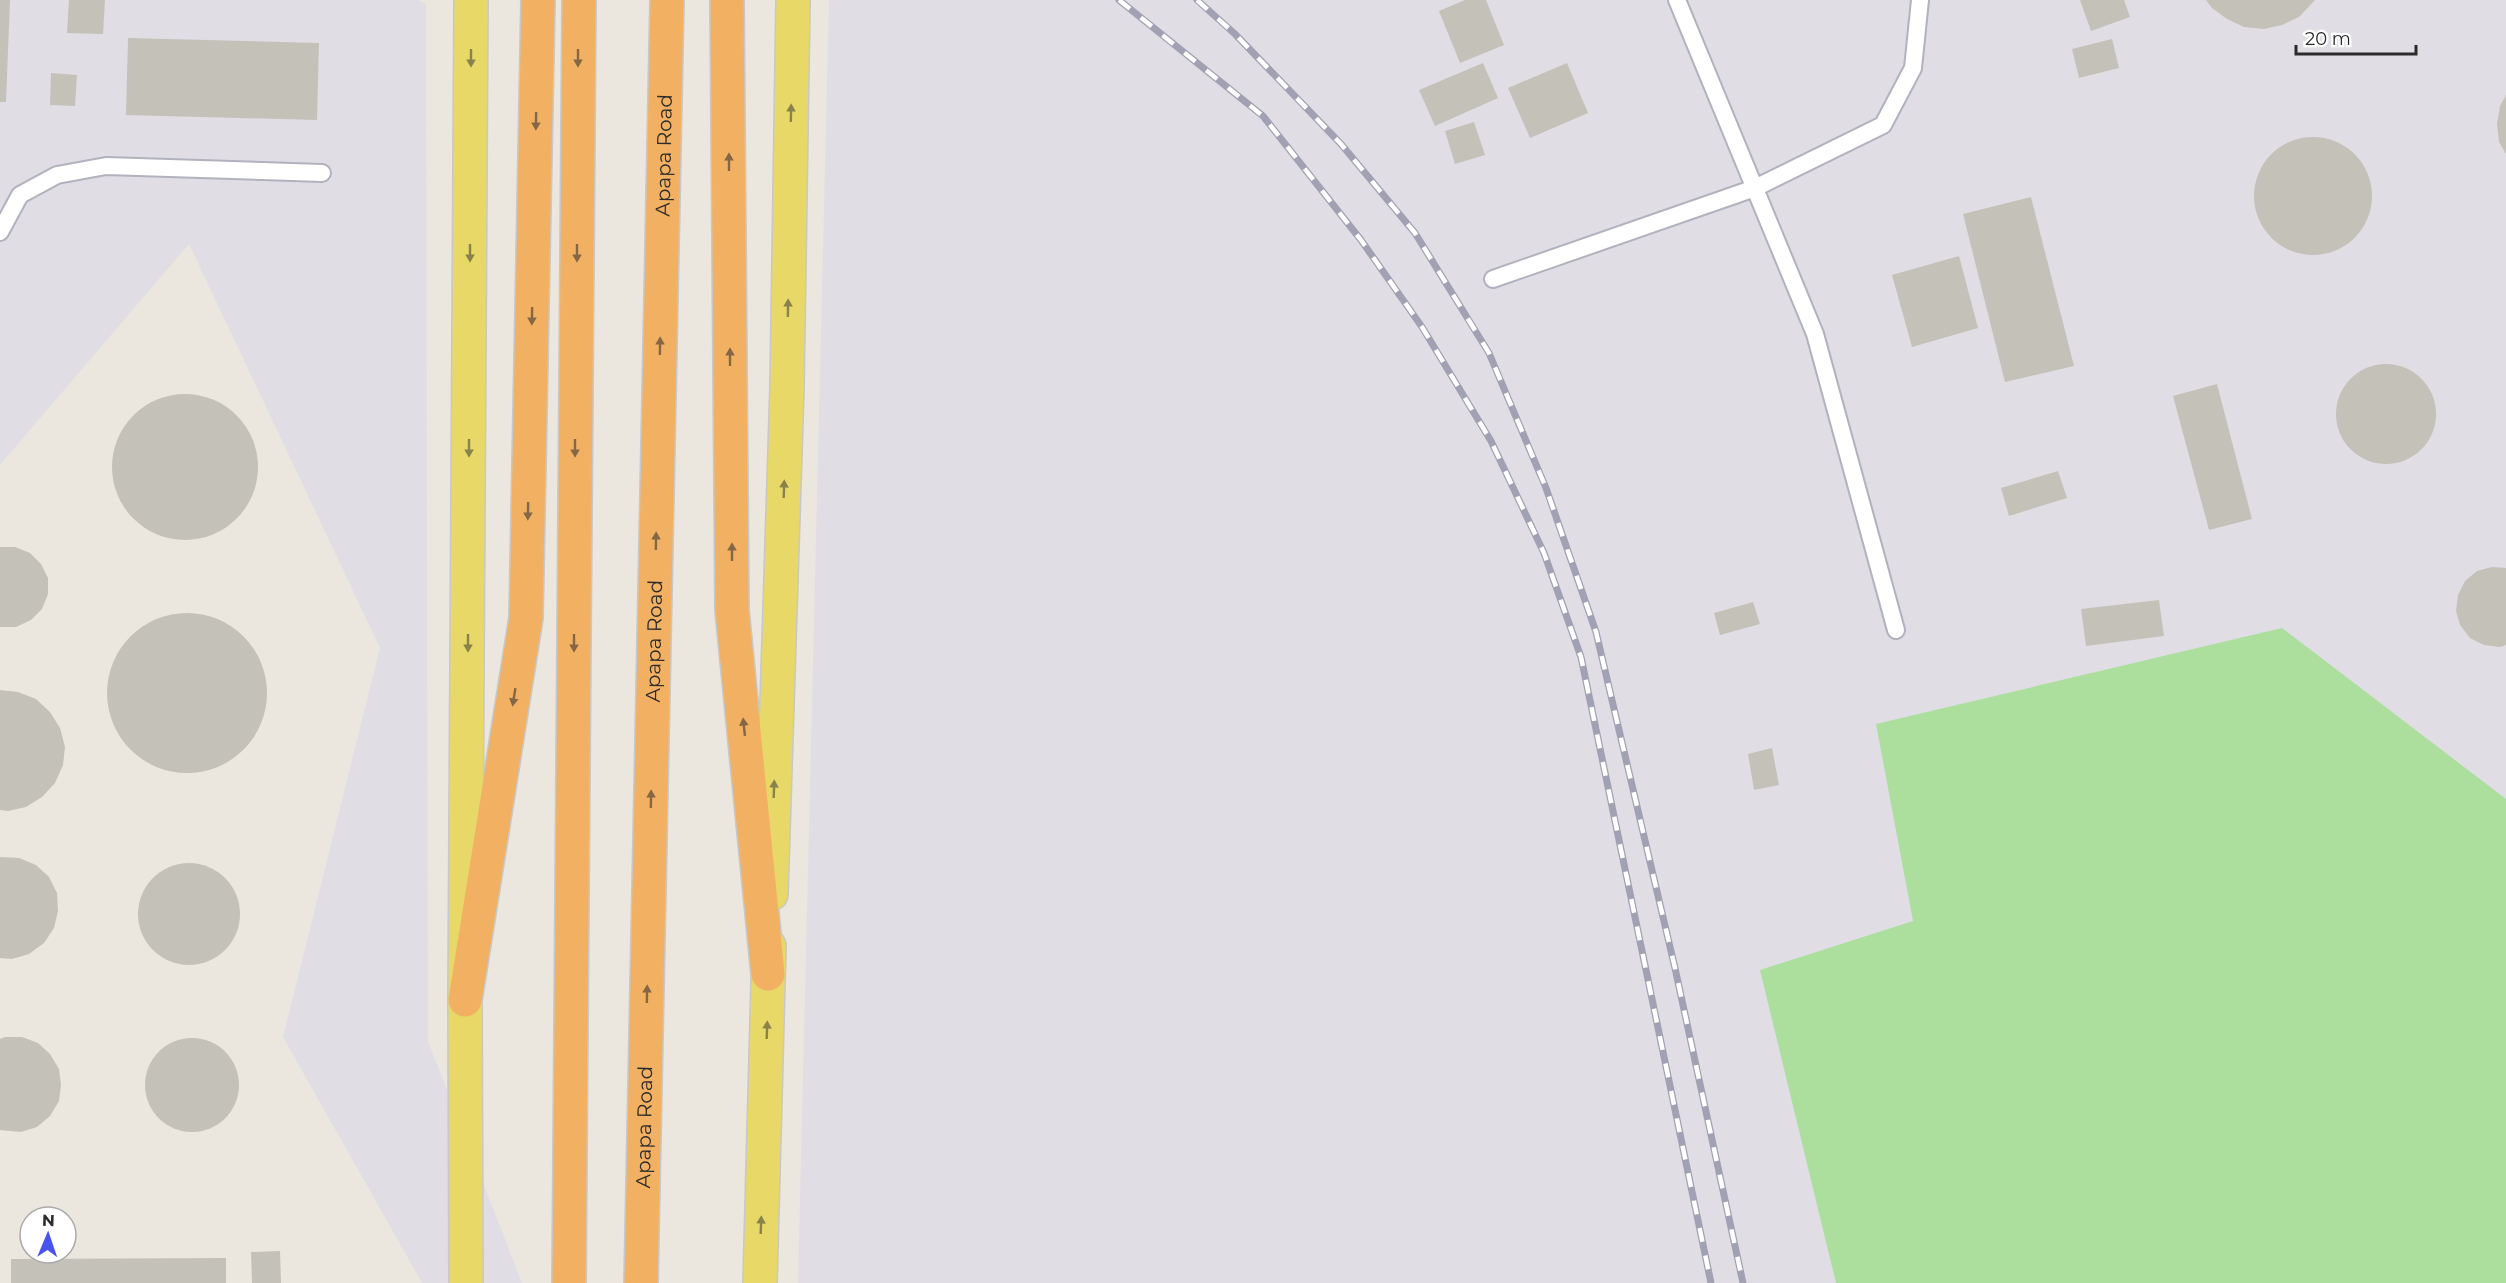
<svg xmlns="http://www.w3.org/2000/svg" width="2506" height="1283" font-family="Montserrat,sans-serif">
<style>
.industrial{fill:#e0dee4}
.green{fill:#acde9e}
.building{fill:#c4c1b9}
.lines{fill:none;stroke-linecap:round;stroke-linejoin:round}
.lane-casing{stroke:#b1b2bd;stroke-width:20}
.primary-casing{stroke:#c8c8c8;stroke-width:36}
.highway-casing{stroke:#c8c8c8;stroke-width:36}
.lane{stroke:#fff;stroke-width:16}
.primary{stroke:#e7d868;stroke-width:33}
.highway{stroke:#f2b162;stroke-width:33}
.rail-casing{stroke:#a1a1b3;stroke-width:7}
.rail{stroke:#fff;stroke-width:4.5;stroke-dasharray:14;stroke-linecap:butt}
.oneway{fill:#89824a}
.oneway2{fill:#856744}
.labels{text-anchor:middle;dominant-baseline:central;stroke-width:5;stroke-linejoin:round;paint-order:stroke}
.street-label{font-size:20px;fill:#2b2b2b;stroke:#fff}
</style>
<rect width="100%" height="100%" fill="#ebe7de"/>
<g class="industrial">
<path d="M0 0H418L426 4 428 1041 522 1283H422L283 1037 380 648 189 244 0 465Z"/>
<path d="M829 0H2506V1283H798Z"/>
</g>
<path class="green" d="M2282 628 2506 799V1283H1836L1760 970 1913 921 1876 724Z"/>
<g class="building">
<path d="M0 0H10L6 102H0Z"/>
<path d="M69 0H105L103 34 67 33Z"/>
<path d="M1465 0H1486L1504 45 1460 63 1439 11Z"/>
<path d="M2080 0H2124L2130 17 2091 31Z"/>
<path d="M2206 0H2315L2299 17 2282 25 2264 29 2244 27 2227 19 2212 8Z"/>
<path d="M128 38 319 43 317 120 126 115Z"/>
<path d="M2112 39 2119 68 2079 78 2072 49Z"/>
<path d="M1483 63 1498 98 1435 126 1419 90Z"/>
<path d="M1567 63 1588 113 1530 138 1508 88Z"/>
<path d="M51 73 77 75 75 106 50 105Z"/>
<path d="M2506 95V154L2499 142 2497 124 2500 106Z"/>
<path d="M1474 122 1485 155 1455 164 1445 131Z"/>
<circle cx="2313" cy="196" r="59"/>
<path d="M2031 197 2074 366 2005 382 1963 214Z"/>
<path d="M1959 256 1978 328 1912 347 1892 275Z"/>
<circle cx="2386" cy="414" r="50"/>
<path d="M2217 384 2252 519 2209 530 2173 396Z"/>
<circle cx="185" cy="467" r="73"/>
<path d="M2058 471 2067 498 2009 516 2001 488Z"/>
<path d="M0 547H15L30 553 41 564 48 578V594L42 609 31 620 16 627H0Z"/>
<path d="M2492 567 2506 568V645L2500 647 2484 645 2470 638 2460 625 2456 611 2458 595 2465 581 2477 571Z"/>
<path d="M2159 600 2164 636 2086 646 2081 609Z"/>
<path d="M1753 602 1760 624 1720 635 1714 613Z"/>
<circle cx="187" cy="693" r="80"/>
<path d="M0 690 18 692 36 699 50 712 60 728 65 747 63 765 55 783 42 797 26 807 8 811 0 810Z"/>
<path d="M1772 748 1779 785 1754 790 1748 754Z"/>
<path d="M0 857 19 858 36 865 49 877 57 893 58 911 54 928 44 943 29 954 12 959 0 958Z"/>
<circle cx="189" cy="914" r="51"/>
<path d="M5 1037H22L38 1043 50 1054 59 1069 61 1085 59 1101 50 1116 37 1127 21 1132 0 1130V1039Z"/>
<circle cx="192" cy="1085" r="47"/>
<path d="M280 1251 281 1283H252L251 1252Z"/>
<path d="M226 1258V1283H11V1259Z"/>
</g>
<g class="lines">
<g class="lane-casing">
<g id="lane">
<path d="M1677 0 1815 334 1896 630"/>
<path d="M0 232 20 195 57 175 106 166 322 173"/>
<path d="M1493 279 1755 188 1883 125 1913 68 1920 0"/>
</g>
</g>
<g class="primary-casing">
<g id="primary">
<path d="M771 894 787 387 793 0"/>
<path d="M466 1283 465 1000 471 0"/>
<path d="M760 1283 769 946"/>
</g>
</g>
<g class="highway-casing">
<g id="highway">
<path d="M727 0 732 610 768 974"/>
<path d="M465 1000 526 618 538 0"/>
<path d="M569 1283 579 0"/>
<path id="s1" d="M641 1283 667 0"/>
</g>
</g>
<use href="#lane" class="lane"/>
<use href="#primary" class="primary"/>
<use href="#highway" class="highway"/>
<g class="rail-casing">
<g id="rail">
<path d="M1119 0 1263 116 1361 240 1422 327 1491 441 1544 553 1581 657 1711 1283"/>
<path d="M1197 0 1235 34 1341 144 1415 233 1489 353 1546 488 1596 632 1675 968 1743 1283"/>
</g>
</g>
<use href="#rail" class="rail"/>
</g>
<defs><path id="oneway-solid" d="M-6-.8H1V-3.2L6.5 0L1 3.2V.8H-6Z" transform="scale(1.5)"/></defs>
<g class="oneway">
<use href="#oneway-solid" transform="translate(471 58) rotate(90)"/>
<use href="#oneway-solid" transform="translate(791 113) rotate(-89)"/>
<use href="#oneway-solid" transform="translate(470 253) rotate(90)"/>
<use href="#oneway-solid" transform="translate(788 308) rotate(-89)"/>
<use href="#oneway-solid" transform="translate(469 448) rotate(90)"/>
<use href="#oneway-solid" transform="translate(784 489) rotate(-88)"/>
<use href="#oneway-solid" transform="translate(468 643) rotate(90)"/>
<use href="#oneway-solid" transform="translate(774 789) rotate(-88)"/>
<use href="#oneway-solid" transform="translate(767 1030) rotate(-88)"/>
<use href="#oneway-solid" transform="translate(761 1225) rotate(-88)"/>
</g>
<g class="oneway2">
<use href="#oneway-solid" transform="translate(578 58) rotate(90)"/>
<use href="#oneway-solid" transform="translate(536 121) rotate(91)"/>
<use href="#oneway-solid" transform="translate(729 162) rotate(-90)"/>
<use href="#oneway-solid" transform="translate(577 253) rotate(90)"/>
<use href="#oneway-solid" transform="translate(532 316) rotate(91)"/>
<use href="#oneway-solid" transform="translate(660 346) rotate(-89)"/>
<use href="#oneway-solid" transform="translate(730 357) rotate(-90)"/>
<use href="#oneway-solid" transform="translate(575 448) rotate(90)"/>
<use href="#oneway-solid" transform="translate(528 511) rotate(91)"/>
<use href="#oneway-solid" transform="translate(656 541) rotate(-89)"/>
<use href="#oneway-solid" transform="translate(732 552) rotate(-90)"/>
<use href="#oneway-solid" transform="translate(574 643) rotate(90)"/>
<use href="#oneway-solid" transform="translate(514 697) rotate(99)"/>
<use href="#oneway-solid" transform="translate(744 727) rotate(-96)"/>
<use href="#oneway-solid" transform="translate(651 799) rotate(-89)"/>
<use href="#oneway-solid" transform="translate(647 994) rotate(-89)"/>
</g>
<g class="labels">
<g class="street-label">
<text stroke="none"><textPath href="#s1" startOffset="1128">Apapa Road</textPath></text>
<text stroke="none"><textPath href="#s1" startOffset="642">Apapa Road</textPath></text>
<text stroke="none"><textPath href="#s1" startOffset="156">Apapa Road</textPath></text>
</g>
</g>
<g transform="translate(48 1235) rotate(2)"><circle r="28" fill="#ffffff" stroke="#aaaaaa" stroke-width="1.5"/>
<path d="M0-4.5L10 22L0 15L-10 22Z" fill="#4954ed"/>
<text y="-9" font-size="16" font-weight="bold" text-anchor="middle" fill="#2b2b2b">N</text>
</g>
<path d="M2296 45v9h120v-9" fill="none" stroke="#2b2b2b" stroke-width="3"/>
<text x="2305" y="45" font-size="18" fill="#2b2b2b" stroke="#ffffff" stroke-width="4.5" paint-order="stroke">20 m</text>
</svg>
